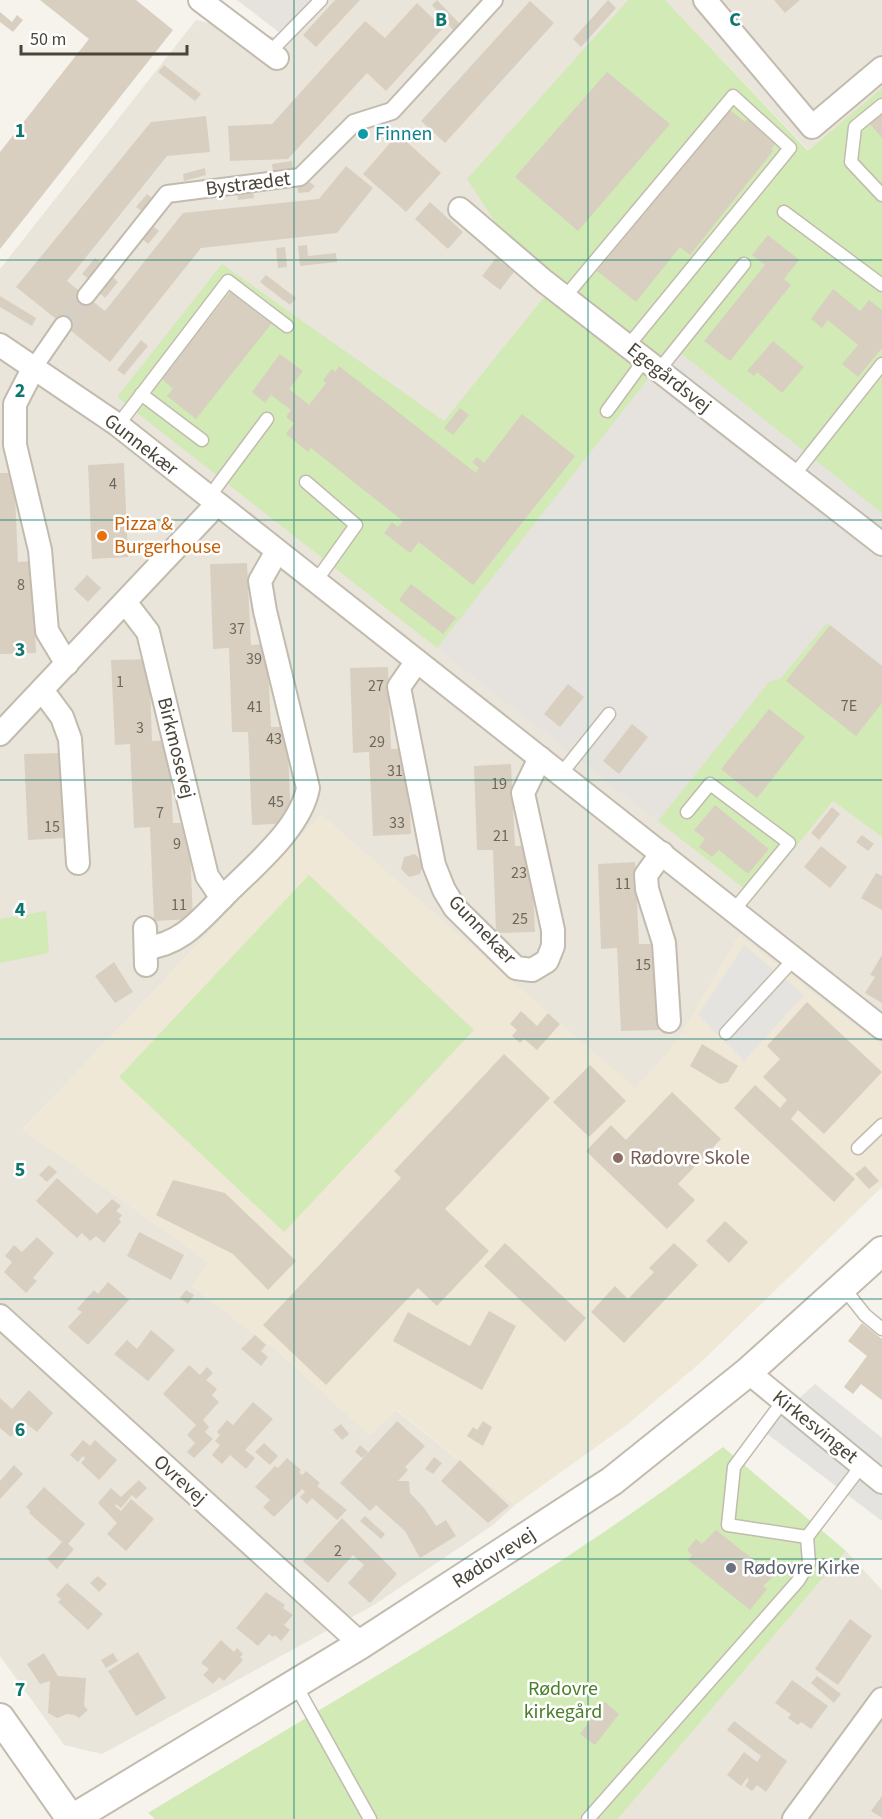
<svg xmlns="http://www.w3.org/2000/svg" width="882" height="1819" font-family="'Source Sans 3',sans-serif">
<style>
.residential{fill:#eae5da}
.industrial{fill:#e6e2dd}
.education{fill:#efe8d6}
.green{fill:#d2eab5}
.parking{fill:#e5e3e0}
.building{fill:#d8cfc1}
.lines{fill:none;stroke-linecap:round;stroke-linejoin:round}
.pedestrian-tunnel{stroke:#d4d0c8;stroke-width:16;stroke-dasharray:16 8;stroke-linecap:butt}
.service-casing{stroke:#c2bbae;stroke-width:15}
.pedestrian-casing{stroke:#c2bbae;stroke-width:20}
.minor-casing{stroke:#c2bbae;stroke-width:26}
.tertiary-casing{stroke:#c2bbae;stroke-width:32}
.service{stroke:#fff;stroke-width:12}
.pedestrian{stroke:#fff;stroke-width:16}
.minor{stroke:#fff;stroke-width:22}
.tertiary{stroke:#fff;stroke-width:28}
.grid{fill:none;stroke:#0f766e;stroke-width:1.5;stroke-opacity:0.55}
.culture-dot{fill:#0f9aa8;stroke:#fff;stroke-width:2}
.food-dot{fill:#e8710a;stroke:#fff;stroke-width:2}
.education-dot{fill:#8d6e63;stroke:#fff;stroke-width:2}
.worship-dot{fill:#6b7280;stroke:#fff;stroke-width:2}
.labels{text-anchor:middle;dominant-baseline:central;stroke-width:5;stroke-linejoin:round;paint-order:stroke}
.number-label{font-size:16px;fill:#6e675b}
.culture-label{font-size:20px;fill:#0d838f;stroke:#fff;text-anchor:start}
.street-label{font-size:20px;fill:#4b4439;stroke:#fff}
.food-label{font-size:20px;fill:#c56008;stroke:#fff;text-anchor:start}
.education-label{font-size:20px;fill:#785e54;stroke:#fff;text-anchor:start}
.worship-label{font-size:20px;fill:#5b616d;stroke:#fff;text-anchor:start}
.park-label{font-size:20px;fill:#4a7f2a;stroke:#fff}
.grid-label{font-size:20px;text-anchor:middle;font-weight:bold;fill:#0f766e;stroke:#fff;stroke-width:5;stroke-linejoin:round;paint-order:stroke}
</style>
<rect width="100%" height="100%" fill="#f6f3ec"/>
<g class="residential">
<path d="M330 0H628L467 179 544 297 444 422 222 264 755 897 833 801 882 837V1047L739 936 677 1042 635 1089 321 815 23 1129 209 1262 192 1286 280 1353 370 1435 396 1410 515 1505 493 1525 374 1605 102 1754 64 1745 0 1656V269L196 20 288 40Z"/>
<path d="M665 0H882V88L809 151Z"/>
<path d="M846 1551 882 1590V1819H618Z"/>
</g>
<g class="industrial">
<path d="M237 0H330L289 40Z"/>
<path d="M628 0H665L808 151 882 88V837L833 801 755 897 117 397 222 264 444 421 544 297 467 179Z"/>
</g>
<path class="education" d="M321 815 635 1088 677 1042 739 936 882 1047V1187L699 1364 624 1427 515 1505 397 1410 370 1435 280 1353 192 1286 209 1262 23 1129Z"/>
<g class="green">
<path d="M628 0H665L808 151 882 88V513L673 347 437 648 117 397 222 264 444 421 544 297 467 179Z"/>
<path d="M827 623 882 666V837L833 801 755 897 658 821 769 682 781 678Z"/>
<path d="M309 875 474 1030 284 1232 119 1077Z"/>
<path d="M46 911 49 953 0 963V919Z"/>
<path d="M723 1447 846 1551 618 1819H155L148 1813C342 1695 542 1584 723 1447Z"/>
</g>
<g class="parking">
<path d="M744 945 804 995 744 1061 698 1015Z"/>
<path d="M815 1384 882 1438V1521L766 1433 780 1416Z"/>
</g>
<g class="building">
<path d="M40 0H136L173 30 0 249V152L89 39Z"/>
<path d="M335 0H360L316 47 303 35Z"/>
<path d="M437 0 460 24 453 30 432 5Z"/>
<path d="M608 0 616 8 581 47 573 39Z"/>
<path d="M774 0H800L785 13Z"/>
<path d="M530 1 554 23 445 143 421 121Z"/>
<path d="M417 3 443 28 386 91 367 73 288 159 230 161 228 126 272 124 365 21 385 38Z"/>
<path d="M0 12 12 22 17 15 23 20 13 32 0 22Z"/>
<path d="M164 65 201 94 195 101 158 72Z"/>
<path d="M607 72 670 124 578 231 515 177Z"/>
<path d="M730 110 745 122 749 117 778 140 771 149 773 151 690 255 680 247 636 302 597 271 725 112 726 114Z"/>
<path d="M882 114V138L870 124Z"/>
<path d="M206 116 210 152 167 156 67 281 105 311 183 213 319 199 346 166 373 188 337 233 201 248 110 362 16 287 151 122Z"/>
<path d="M398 134 441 173 406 212 363 174Z"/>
<path d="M292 161 293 170 273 172 272 164Z"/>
<path d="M205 168 206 175 184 181 183 174Z"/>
<path d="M308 181 315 186 309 192 298 193 297 186 305 184Z"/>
<path d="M253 190 254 198 238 200 237 192Z"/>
<path d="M147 194 153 199 143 212 136 207Z"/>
<path d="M430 202 463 232 448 249 415 219Z"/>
<path d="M153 226 159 231 148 244 142 239Z"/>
<path d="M768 235 799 260 784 279 791 285 730 361 704 341 765 265 752 255Z"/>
<path d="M307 245 308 256 336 253 337 262 300 266 298 246Z"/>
<path d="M285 247 287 267 278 268 276 248Z"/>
<path d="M95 258 102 263 89 279 82 274Z"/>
<path d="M496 258 514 272 500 290 482 276Z"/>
<path d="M266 275 296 298 290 305 260 282Z"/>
<path d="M112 276 118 282 105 298 99 292Z"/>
<path d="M833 289 860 311 869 300 882 310V348L858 377 842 364 858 345 828 320 822 328 811 319Z"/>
<path d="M231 291 272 323 196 419 167 396 173 389 161 378Z"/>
<path d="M0 296 36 318 32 326 0 307Z"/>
<path d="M141 340 148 346 124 375 117 370Z"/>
<path d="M773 341 804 367 782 393 757 372 754 376 747 371Z"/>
<path d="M280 354 303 371 289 389 309 405 326 383 323 380 332 369 335 372 339 366 476 473 479 468 472 462 477 457 484 463 522 414 575 456 473 585 419 542 410 553 384 533 392 522 398 527 403 521 311 448 308 452 286 434 294 423 286 417 291 410 271 395 265 403 252 392Z"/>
<path d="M460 408 469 415 453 435 444 428Z"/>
<path d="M124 463 128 557 92 559 88 465Z"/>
<path d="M0 473H14L18 562 32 561 36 653 0 654Z"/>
<path d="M247 563 251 645 267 644 271 727H287L291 823 252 825 248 732H232L229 648 213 649 210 564Z"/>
<path d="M87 575 101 588 88 602 74 589Z"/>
<path d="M411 584 456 618 443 634 399 600Z"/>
<path d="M830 625 882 666V703L856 736 786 681Z"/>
<path d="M149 659 152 741 169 740 173 823H189L193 919 154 921 150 827 134 828 130 744 115 745 111 660Z"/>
<path d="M388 667 391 749 407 748 411 834 373 836 369 752 353 753 350 668Z"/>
<path d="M568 684 584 697 560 727 544 714Z"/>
<path d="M769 709 805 737 757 798 721 769Z"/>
<path d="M632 724 648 737 619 774 603 761Z"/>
<path d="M62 753 66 838 28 840 24 754Z"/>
<path d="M511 764 515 846 531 845 535 932 496 933 493 850H477L474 766Z"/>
<path d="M715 805 769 849 748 874 719 850 712 857 699 847 705 839 694 830Z"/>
<path d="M832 807 840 814 819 840 811 833Z"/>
<path d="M862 835 874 844 868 851 856 842Z"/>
<path d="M821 846 847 867 830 888 804 867Z"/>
<path d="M415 854 423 863 420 874 409 877 401 869 404 857Z"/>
<path d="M635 862 639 944H655L659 1030 621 1031 617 948 601 949 598 864Z"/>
<path d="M876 873 882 876V910L861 898Z"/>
<path d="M882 955V1003L865 993 875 977 870 975Z"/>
<path d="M114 962 133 992 115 1003 95 976Z"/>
<path d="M807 1002 882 1072 824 1134 798 1110 791 1119 855 1179 834 1202 734 1108 755 1085 780 1108 787 1100 763 1077 780 1059 767 1046Z"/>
<path d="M521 1011 537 1026 548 1013 560 1024 537 1050 524 1039 520 1043 512 1036 517 1030 510 1024Z"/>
<path d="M702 1044 738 1066 728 1082 720 1084 690 1066Z"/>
<path d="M504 1054 550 1098 445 1209 489 1251 437 1306 418 1288 326 1385 263 1325 401 1178 394 1171Z"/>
<path d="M590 1065 626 1101 589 1137 553 1102Z"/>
<path d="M672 1092 721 1139 678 1184 695 1200 667 1229 586 1151 611 1125 626 1140Z"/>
<path d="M49 1165 57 1172 47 1182 39 1175Z"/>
<path d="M865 1166 879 1181 869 1189 855 1174Z"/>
<path d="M57 1178 97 1214 112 1199 121 1206 116 1211 122 1215 119 1219 121 1222 104 1243 96 1236 90 1241 82 1233 77 1238 36 1201Z"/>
<path d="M173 1180 225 1193 296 1261 268 1290 233 1254 156 1215Z"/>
<path d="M725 1221 748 1242 729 1263 706 1241Z"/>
<path d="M139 1232 184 1255 171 1280 127 1256Z"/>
<path d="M37 1237 54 1253 33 1278 37 1281 26 1293 4 1272 12 1262 5 1256 14 1245 22 1252Z"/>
<path d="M505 1243 586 1318 565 1342 484 1266Z"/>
<path d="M674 1243 698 1265 624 1343 591 1312 615 1286 628 1299 654 1272 649 1268Z"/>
<path d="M108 1282 129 1300 88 1345 68 1327 82 1312 77 1309 94 1290 98 1294Z"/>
<path d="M186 1290 194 1295 188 1304 180 1298Z"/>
<path d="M489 1311 516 1326 482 1390 393 1341 408 1312 470 1346Z"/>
<path d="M862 1323 882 1339V1400L861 1384 853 1394 844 1387 867 1356 848 1341Z"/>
<path d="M151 1330 175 1350 148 1381 114 1354 127 1340 137 1349Z"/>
<path d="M255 1335 266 1345 261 1351 268 1357 261 1366 241 1349Z"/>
<path d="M189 1365 200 1375 207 1367 213 1373 206 1380 217 1389 212 1395 219 1402 203 1420 209 1427 205 1432 213 1439 194 1458 187 1452 195 1443 187 1435 196 1425 163 1394Z"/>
<path d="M29 1390 53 1413 37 1432 24 1422 11 1437 0 1428V1398L12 1409Z"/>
<path d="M253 1402 273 1419 245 1450 255 1458 246 1469 230 1455 222 1464 212 1455 220 1445 215 1441 220 1435 217 1432 227 1420 233 1425Z"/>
<path d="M397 1421 425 1446 405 1467 408 1470 398 1481H409L410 1493 425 1509 436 1526 446 1520 456 1536 420 1558 405 1531 376 1505 370 1511 340 1483Z"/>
<path d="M483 1421 492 1427 483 1446 467 1436 473 1427 477 1430Z"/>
<path d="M341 1424 349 1434 342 1440 333 1430Z"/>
<path d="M83 1440 90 1446 95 1440 117 1460 99 1480 81 1463 85 1458 83 1456 78 1462 70 1455Z"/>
<path d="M264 1443 278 1456 270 1465 255 1452Z"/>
<path d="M360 1445 368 1452 362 1458 355 1452Z"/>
<path d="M434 1457 442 1463 433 1474 425 1469Z"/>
<path d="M287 1458 301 1470 299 1472 302 1475 306 1471 320 1483 317 1486 347 1510 337 1520 312 1498 307 1504 300 1497 305 1492 302 1489 274 1517 263 1507 270 1500 255 1487 275 1466 278 1468Z"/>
<path d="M460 1460 509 1506 488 1523 441 1481Z"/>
<path d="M14 1465 23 1474 0 1499V1481Z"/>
<path d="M139 1480 147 1488 136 1499 132 1495 121 1508 116 1504 115 1506 121 1511 131 1499 154 1519 126 1551 107 1534 117 1523 98 1503 111 1488 121 1497Z"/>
<path d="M44 1487 85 1524 68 1544 74 1549 57 1569 47 1559 62 1542 29 1513 30 1511 26 1507Z"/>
<path d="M365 1516 385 1534 381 1539 360 1521Z"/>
<path d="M342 1518 397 1574 370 1603 348 1583 364 1565 353 1555 328 1583 303 1561Z"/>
<path d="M716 1530 774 1576 763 1586 767 1589 750 1610 688 1560 692 1555 687 1550 696 1539 702 1544Z"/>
<path d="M98 1576 107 1584 99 1592 90 1583Z"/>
<path d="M67 1583 103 1614 88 1630 58 1602 61 1599 56 1595Z"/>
<path d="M266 1592 285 1605 283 1608 293 1615 284 1625 290 1630 281 1641 275 1635 273 1637 269 1634 258 1646 236 1628Z"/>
<path d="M850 1619 872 1636 838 1685 815 1669Z"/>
<path d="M221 1640 234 1652 237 1648 243 1654 240 1657 243 1660 224 1681 219 1677 213 1684 203 1675 209 1669 201 1663Z"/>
<path d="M138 1652 166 1698 136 1716 108 1671Z"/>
<path d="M44 1653 58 1676 86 1678 84 1706 88 1710 79 1718 75 1715 67 1714 57 1718 48 1713 50 1681 40 1684 27 1664Z"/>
<path d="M113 1653 118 1661 106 1668 101 1660Z"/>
<path d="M817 1676 841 1694 834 1703 811 1683Z"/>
<path d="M792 1680 828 1706 811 1729 801 1722 798 1725 788 1718 791 1714 775 1703Z"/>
<path d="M605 1702 619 1714 595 1745 580 1734Z"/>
<path d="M734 1721 787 1761 766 1792 757 1785 752 1791 745 1786 749 1780 747 1778 741 1786 727 1775 744 1752 757 1762 761 1756 727 1730Z"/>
<path d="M882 1796V1818L871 1811Z"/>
</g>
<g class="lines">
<path class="pedestrian-tunnel" d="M63 325 86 296"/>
<g class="service-casing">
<g id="service">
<path d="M270 52 321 0"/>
<path d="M882 105 855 127 851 162 882 195"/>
<path d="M784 212 882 285"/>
<path d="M565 297 733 96 790 148 628 346"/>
<path d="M659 370 744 264"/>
<path d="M141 394 202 440"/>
<path d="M607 411 645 359"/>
<path d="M118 425 228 281 287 326"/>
<path d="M794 475 882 364"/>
<path d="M306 482 356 525 316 581"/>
<path d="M209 497 267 419"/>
<path d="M561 774 609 714"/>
<path d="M687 812 710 784 789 843 734 910"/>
<path d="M726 1033 795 958"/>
<path d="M858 1148 882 1125"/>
<path d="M842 1286 865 1315 882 1329"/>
<path d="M783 1401 734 1467 728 1525 807 1537 862 1465"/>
<path d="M295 1684 370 1819"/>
<path d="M588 1819 798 1581 809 1563 807 1537"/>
</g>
</g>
<g class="pedestrian-casing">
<g id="pedestrian">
<path d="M86 296 167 194 300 177 354 123 392 111 494 0"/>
<path d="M34 367 63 325"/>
</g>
</g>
<g class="minor-casing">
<g id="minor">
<path d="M200 0 277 58"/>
<path d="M705 0 812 127 882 68"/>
<path d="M460 209 544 281 882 544"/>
<path d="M0 345 118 425 882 1028"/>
<path d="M34 367 15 404V445L40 550 47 631 67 664"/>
<path d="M125 602 148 632 207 876 222 898C251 868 300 830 308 788L265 611 260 581 277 551"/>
<path d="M417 661 399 687 434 865 444 890 455 908 516 968 532 970 547 961 553 946V930L523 793 540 758"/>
<path d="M42 690 62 717 70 739 78 863"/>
<path d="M0 734 217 504"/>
<path d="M662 853 646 875 647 889 664 943 669 1021"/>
<path d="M145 928 146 965"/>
<path d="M146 948C181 944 198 922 222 898"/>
<path d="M0 1316 361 1644"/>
<path d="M748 1372 882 1482"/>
<path d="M794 1819 882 1699"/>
</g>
</g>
<g class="tertiary-casing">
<g id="tertiary">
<path d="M0 1718 71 1819"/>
<path d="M72 1819 361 1644 612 1481 748 1372 882 1251"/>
</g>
</g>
<use href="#service" class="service"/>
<use href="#pedestrian" class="pedestrian"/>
<use href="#minor" class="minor"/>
<use href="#tertiary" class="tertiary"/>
</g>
<path class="grid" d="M294 0V1819M588 0V1819M0 260H882M0 520H882M0 780H882M0 1039H882M0 1299H882M0 1559H882"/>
<circle class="culture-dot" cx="363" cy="134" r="6"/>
<circle class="food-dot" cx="102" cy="536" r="6"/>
<circle class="education-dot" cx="618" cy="1158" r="6"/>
<circle class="worship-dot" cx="731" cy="1568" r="6"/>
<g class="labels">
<g class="number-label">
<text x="113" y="484">4</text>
<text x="21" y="585">8</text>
<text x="237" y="629">37</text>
<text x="254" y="659">39</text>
<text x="120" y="682">1</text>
<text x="376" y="686">27</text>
<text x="849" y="706">7E</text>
<text x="255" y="707">41</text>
<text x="140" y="728">3</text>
<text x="274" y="739">43</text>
<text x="377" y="742">29</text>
<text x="395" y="771">31</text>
<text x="499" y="784">19</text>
<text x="276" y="802">45</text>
<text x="160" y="813">7</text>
<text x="397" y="823">33</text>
<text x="52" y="827">15</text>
<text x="501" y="836">21</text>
<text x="177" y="844">9</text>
<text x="519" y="873">23</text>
<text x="623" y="884">11</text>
<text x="179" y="905">11</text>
<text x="520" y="919">25</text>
<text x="643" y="965">15</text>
<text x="338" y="1551">2</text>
</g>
<g class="culture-label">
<text x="375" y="134">Finnen</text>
</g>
<g class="street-label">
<text transform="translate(248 184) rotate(-7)">Bystrædet</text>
<text transform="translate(669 378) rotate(38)">Egegårdsvej</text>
<text transform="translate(141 445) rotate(38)">Gunnekær</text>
<text transform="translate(176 748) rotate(76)">Birkmosevej</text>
<text transform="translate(482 930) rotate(46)">Gunnekær</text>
<text transform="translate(815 1427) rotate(39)">Kirkesvinget</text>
<text transform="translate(180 1480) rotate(42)">Ovrevej</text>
<text transform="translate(494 1558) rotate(-33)">Rødovrevej</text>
</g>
<g class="food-label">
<text x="114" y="524">Pizza &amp;<tspan x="114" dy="23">Burgerhouse</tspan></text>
</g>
<g class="education-label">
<text x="630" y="1158">Rødovre Skole</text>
</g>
<g class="worship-label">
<text x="743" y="1568">Rødovre Kirke</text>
</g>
<g class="park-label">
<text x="563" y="1689">Rødovre<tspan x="563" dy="23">kirkegård</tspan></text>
</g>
</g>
<g class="grid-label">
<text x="441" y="26">B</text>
<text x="735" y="26">C</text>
<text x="20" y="137">1</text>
<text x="20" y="397">2</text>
<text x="20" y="656">3</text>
<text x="20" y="916">4</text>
<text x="20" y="1176">5</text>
<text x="20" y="1436">6</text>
<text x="20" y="1696">7</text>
</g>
<path d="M21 45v9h166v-9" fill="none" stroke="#4b4439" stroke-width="3"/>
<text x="30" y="45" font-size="18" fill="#4b4439" stroke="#ffffff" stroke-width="4.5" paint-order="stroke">50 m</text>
</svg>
